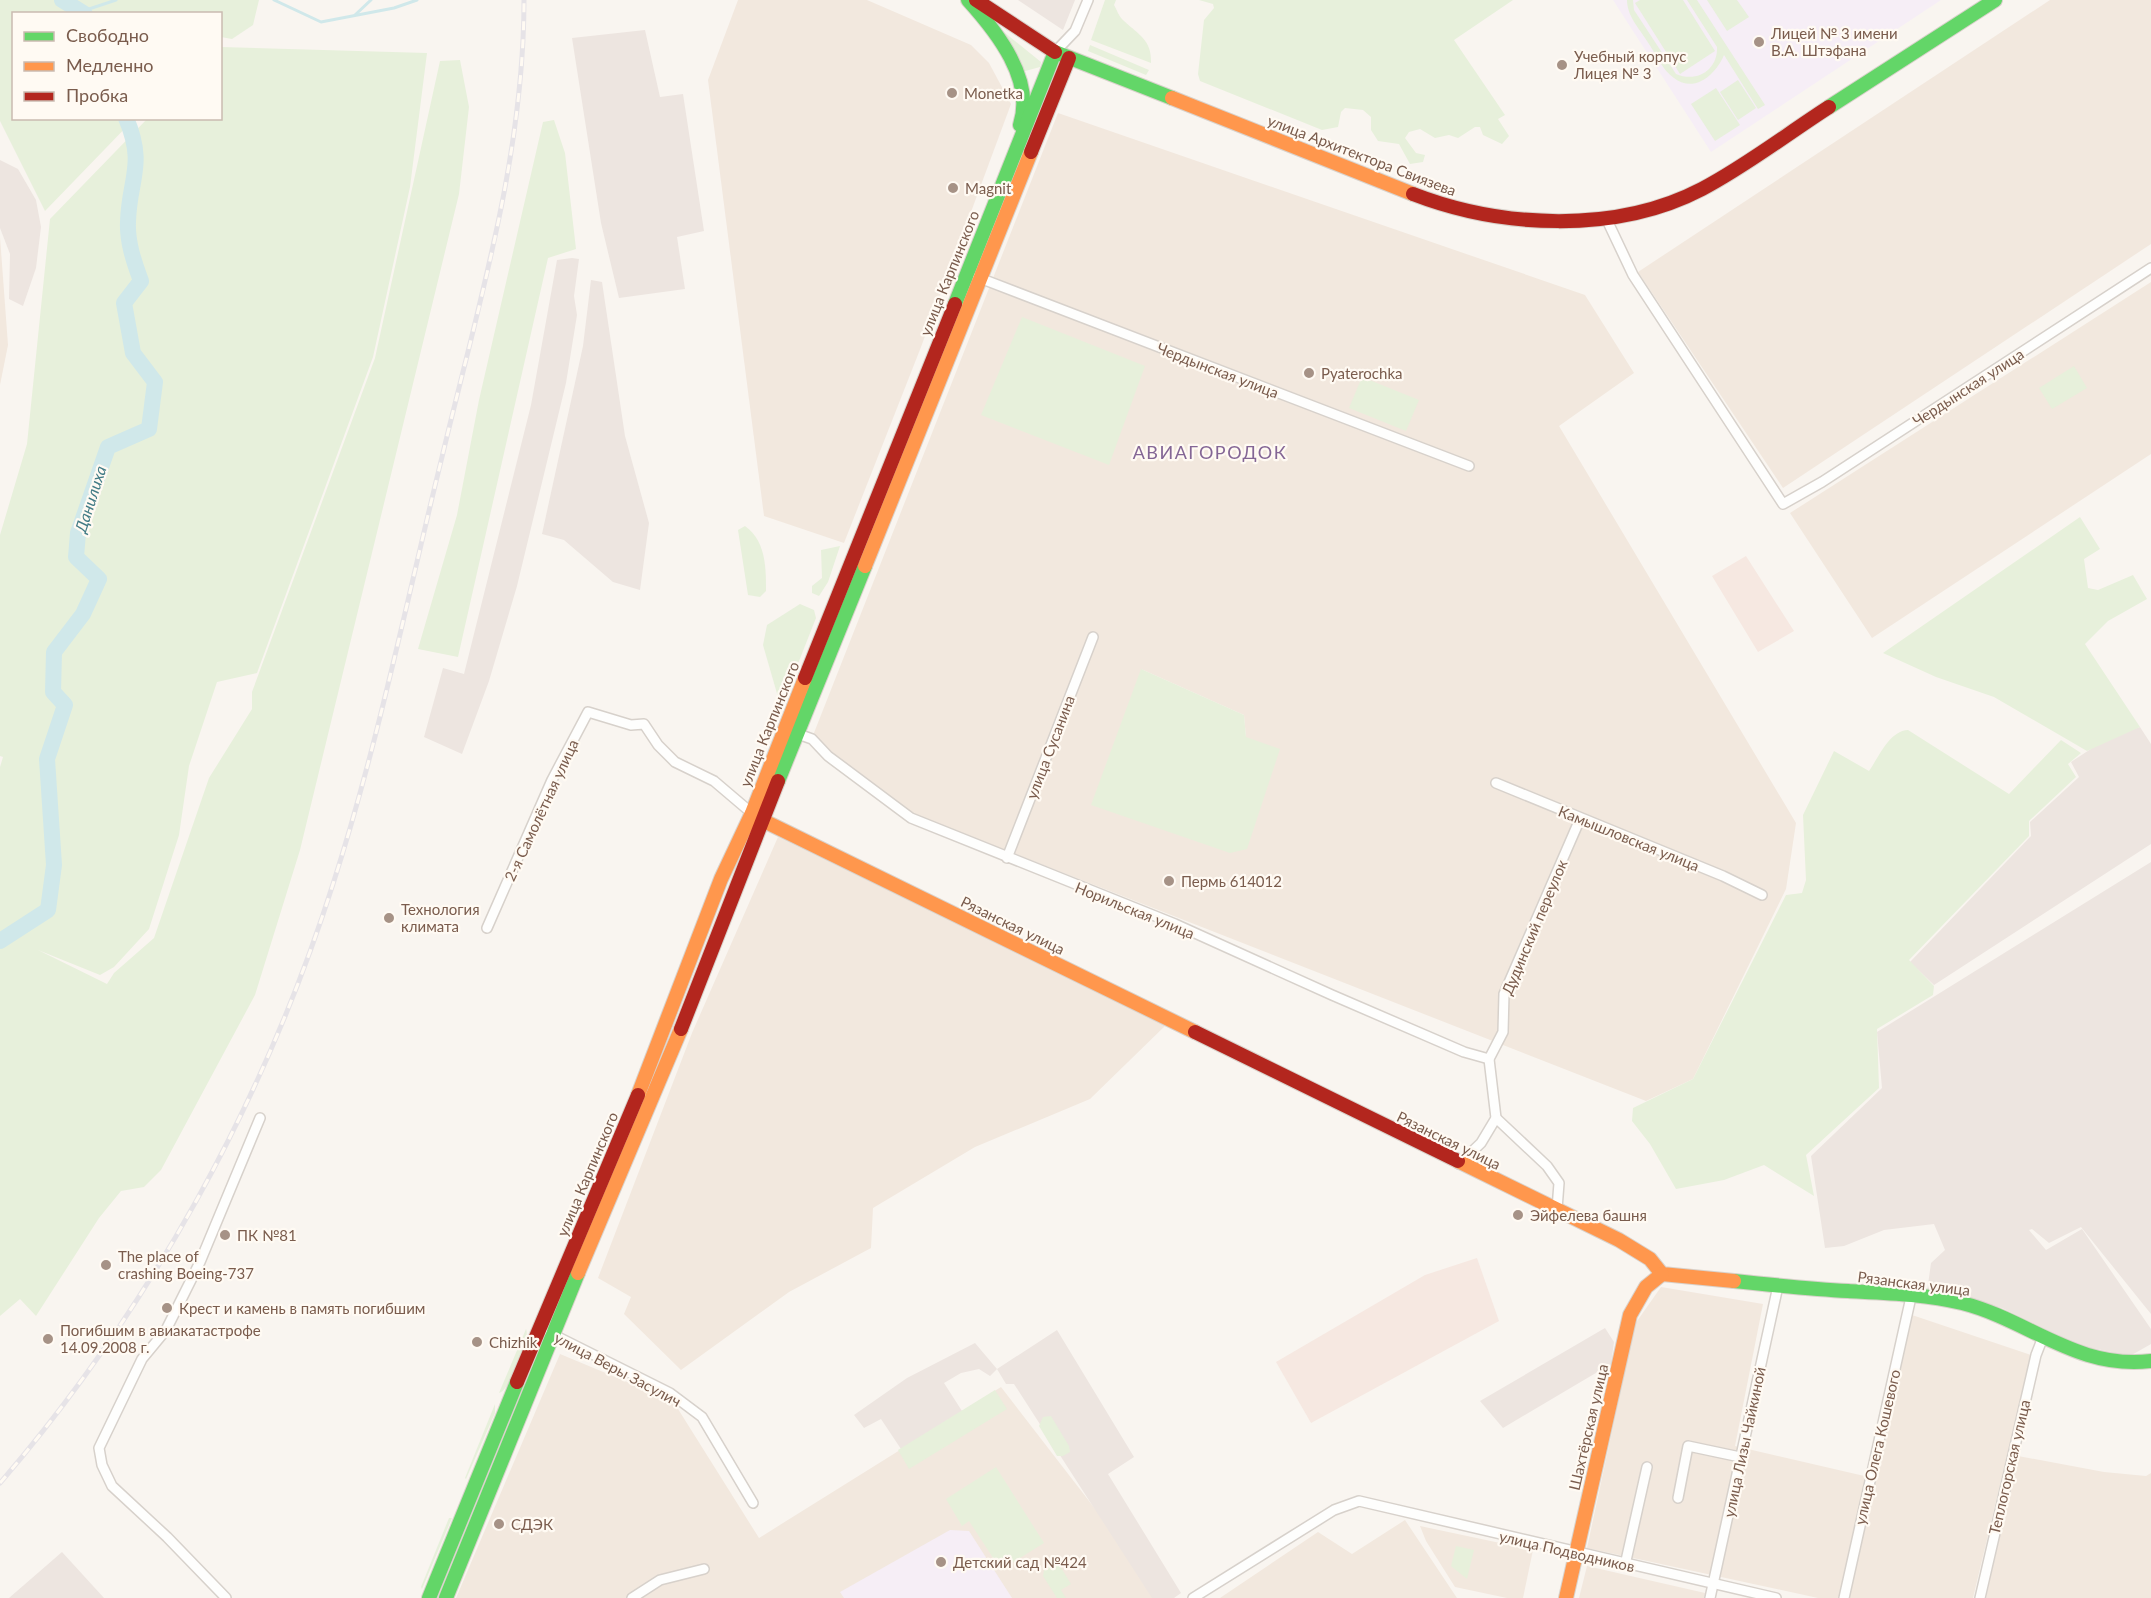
<svg xmlns="http://www.w3.org/2000/svg" width="2151" height="1598" font-family="Lato,sans-serif">
<style>
.residential{fill:#f2e8de;fill-rule:evenodd}
.commercial{fill:#f6e8e1}
.industrial{fill:#ede5e0}
.education{fill:#f6eef6}
.green{fill:#e7f0db}
.lines{fill:none;stroke-linecap:round;stroke-linejoin:round}
.stream{stroke:#d0e8ea;stroke-width:3}
.river{stroke:#d0e8ea;stroke-width:16}
.street-casing{stroke:#d7d1cb;stroke-width:12}
.fast-casing{stroke:#d9d2cb;stroke-width:16}
.slow-casing{stroke:#d9d2cb;stroke-width:16}
.jam-casing{stroke:#d9d2cb;stroke-width:16}
.street{stroke:#fefefd;stroke-width:9}
.fast{stroke:#63d668;stroke-width:14}
.slow{stroke:#ff974d;stroke-width:14}
.jam{stroke:#b3261e;stroke-width:14}
.rail-casing{stroke:#e6e3e7;stroke-width:5}
.rail{stroke:#fffaf3;stroke-width:3;stroke-dasharray:9;stroke-linecap:butt}
.poi-dot{fill:#a69286;stroke:#fffaf3;stroke-width:2}
.labels{text-anchor:middle;dominant-baseline:central;stroke-width:4.5;stroke-linejoin:round;paint-order:stroke}
.poi-label{font-size:15px;fill:#7a5c4d;stroke:#fffaf3;text-anchor:start}
.street-label{font-size:15px;fill:#7a5c4d;stroke:#fffaf3}
.water-label{font-size:16px;font-style:italic;fill:#437c86;stroke:#fffaf3}
.quarter-label{font-size:18px;letter-spacing:1.5px;fill:#846695;stroke:#fffaf3}
</style>
<rect width="100%" height="100%" fill="#f9f5f0"/>
<g class="residential">
<path d="M738 0H867L971 45 989 63 1011 104 921 347 844 543 764 516 708 80Z"/>
<path d="M2050 0H2151V244L1783 488 1638 272Z"/>
<path d="M1058 113 1585 295 1634 373 1559 426 1796 823 1786 889 1693 1079 1646 1101 885 803 810 743ZM1141 669 1244 715 1246 737Z"/>
<path d="M0 237 8 345 0 385Z"/>
<path d="M2151 282V454L1872 638 1790 513Z"/>
<path d="M778 837 1166 1025 1090 1099 975 1147 873 1208 871 1248 789 1292 681 1370 624 1314 631 1297 598 1278 692 1033Z"/>
<path d="M1661 1287 1763 1304 1735 1446 1873 1478 1909 1314 2031 1355 1973 1598H1818L1587 1548 1635 1324Z"/>
<path d="M560 1354 673 1401 759 1538 1001 1387 1164 1598H456Z"/>
<path d="M2018 1456 2104 1472 2146 1476 2151 1473V1598H1986Z"/>
<path d="M1405 1520 1457 1598H1220L1318 1532 1352 1554Z"/>
<path d="M1420 1526 1533 1550 1523 1598H1507L1455 1587 1426 1541Z"/>
<path d="M1587 1566 1705 1593 1704 1598H1579Z"/>
</g>
<g class="commercial">
<path d="M1746 556 1794 631 1758 652 1712 576Z"/>
<path d="M1477 1258 1499 1321 1311 1423 1276 1362 1425 1275Z"/>
</g>
<g class="industrial">
<path d="M1018 0H1075L1063 30Z"/>
<path d="M645 30 660 97 683 94 704 231 677 237 685 289 619 298 601 223 572 38Z"/>
<path d="M0 160 18 169 36 200 41 227 36 268 23 306 9 299 10 254 0 228Z"/>
<path d="M572 258 579 259 574 296 577 315 566 383 517 586 489 681 462 754 424 737 443 668 464 674 531 405 557 260Z"/>
<path d="M591 280 602 282 625 436 649 523 640 590 613 582 564 540 542 534 583 346Z"/>
<path d="M2140 727 2151 744V844L1934 985 1910 962 2031 836 2030 822 2079 777 2071 762 2109 737Z"/>
<path d="M2151 862V1314L2081 1227 2049 1243 2032 1229 2029 1230 2046 1250 2082 1229 2151 1329V1344L2130 1356 2078 1345 2002 1308 1927 1292 1931 1263 1945 1250 1934 1224 1884 1230 1844 1246 1825 1248 1811 1156 1882 1088 1877 1032Z"/>
<path d="M1605 1328 1614 1342 1611 1364 1503 1428 1480 1401Z"/>
<path d="M1057 1330 1134 1457 1108 1474 1181 1593 1174 1598H1152L1014 1384H1006L997 1369 990 1376 979 1369 961 1373 944 1383 962 1411 901 1449 881 1419 864 1428 854 1415 907 1378 975 1343 997 1369Z"/>
<path d="M62 1552 104 1598H9L54 1559Z"/>
</g>
<g class="education">
<path d="M1613 0H1941L1711 152Z"/>
<path d="M950 1530 969 1531 1012 1598H844L840 1592Z"/>
</g>
<g class="green">
<path d="M0 0H259L253 25 232 39 221 37 220 14H14V118L134 119 45 211 0 121Z"/>
<path d="M1105 0H1116L1114 5C1117 10 1119 17 1124 21 1139 35 1152 40 1151 63L1091 40Z"/>
<path d="M1199 0H1513L1454 40 1505 115 1498 119 1509 136 1502 144 1483 135 1480 127H1475L1458 138 1449 135 1435 138 1420 129 1409 132 1405 138 1416 153 1425 155 1423 162 1410 164 1399 144 1378 141 1371 130V117L1363 110 1345 108 1341 112 1338 127 1322 130 1200 81 1198 74 1204 20 1214 8 1213 4Z"/>
<path d="M1627 0H1633L1634 10 1676 74C1697 83 1718 70 1717 47L1687 0H1697L1765 105 1758 109 1724 55C1716 74 1695 94 1674 78 1662 70 1655 52 1647 41 1639 28 1627 16 1627 0Z"/>
<path d="M1640 0H1683L1715 51 1680 74 1635 3Z"/>
<path d="M1707 0H1737L1749 17 1727 31Z"/>
<path d="M999 28 1041 62 1040 67 1018 73Z"/>
<path d="M1090 45 1149 70 1146 75 1088 51Z"/>
<path d="M221 47 427 53 410 187 373 357 257 673 217 682 189 766 179 835 149 929 114 967 100 975 38 950 107 984 114 973 154 938 209 778 252 709V692L375 358 440 61 460 60 469 107 459 194 300 850 255 995 161 1170 144 1187 121 1191 99 1218 36 1316 20 1299 0 1316V767L3 757 0 756V535L27 444 50 219 147 119 220 118Z"/>
<path d="M1738 80 1756 108 1738 120 1720 92Z"/>
<path d="M1716 88 1740 125 1715 141 1691 104Z"/>
<path d="M554 120 565 153 576 249 548 258 458 657 418 649 457 515 479 400 543 122Z"/>
<path d="M1022 317 1145 366 1109 465 981 415Z"/>
<path d="M2074 366 2087 388 2052 409 2039 388Z"/>
<path d="M1362 377 1419 400 1406 431 1349 408Z"/>
<path d="M2080 517 2100 549 2084 559 2088 588 2098 590 2133 575 2147 599 2108 621 2085 644 2140 727 2087 751 1994 697 1936 677 1883 653Z"/>
<path d="M745 526C766 541 766 568 766 591L760 597 748 595 738 530Z"/>
<path d="M840 546 828 582 819 596 812 593V586L822 578 821 550Z"/>
<path d="M800 604 814 610 816 618 788 689 778 697 763 645 767 625Z"/>
<path d="M1141 669 1244 715 1246 737 1280 749 1247 849 1230 853 1091 805Z"/>
<path d="M1908 730 2009 794 2061 740 2081 753 2068 764 2076 777 2029 821V836L1909 960 1934 986 1933 995 1877 1029 1879 1088 1806 1155 1814 1196 1764 1165 1724 1180 1676 1189 1650 1144 1632 1121 1633 1108 1693 1079 1786 895 1802 893 1806 880 1803 815 1834 751 1869 771C1879 757 1889 731 1908 730Z"/>
<path d="M526 1329C531 1338 510 1391 499 1393Z"/>
<path d="M995 1390 1007 1409 909 1469 898 1450Z"/>
<path d="M495 1404V1413L466 1479 465 1478Z"/>
<path d="M1051 1416 1069 1446 1070 1452 1063 1456H1057L1039 1426 1043 1417Z"/>
<path d="M996 1467 1044 1543 1001 1570 969 1521 962 1526 946 1499Z"/>
<path d="M449 1518H452L422 1589 421 1587Z"/>
<path d="M1456 1546 1474 1550 1467 1579 1451 1566Z"/>
<path d="M1057 1561 1071 1584 1061 1590 1066 1598H1057L1043 1576 1044 1570Z"/>
</g>
<g class="lines">
<g class="stream">
<path d="M274 0 321 22 394 8 417 0"/>
<path d="M83 11 116 0"/>
<path d="M355 15 371 0"/>
</g>
<g class="river">
<path d="M62 0 85 14"/>
<path d="M0 941 48 910 54 865 47 759 65 705 53 692 54 652 83 614 99 579 76 557 78 533 108 447 149 429 155 382 133 353 124 303 141 281C134 262 127 242 128 222 129 179 146 165 126 118"/>
</g>
<g class="street-casing">
<g id="street">
<path d="M1055 52 1075 31 1088 0"/>
<path d="M1606 218 1633 275 1783 504 1822 482 2151 268"/>
<path d="M977 277 1469 466"/>
<path d="M798 734 812 739 828 756 911 818 1175 924 1332 995 1464 1052 1489 1059"/>
<path d="M1496 783 1723 876 1762 895"/>
<path d="M1007 858 1093 637"/>
<path d="M487 928 552 780 588 712 631 725 644 724 658 745 675 762 714 781 754 815"/>
<path d="M1496 1118 1547 1166 1559 1183 1557 1209"/>
<path d="M1459 1164 1481 1143 1496 1118 1489 1059 1503 1032 1504 994 1580 819"/>
<path d="M550 1333 670 1393 702 1417 753 1503"/>
<path d="M1678 1498 1688 1446 1740 1457"/>
<path d="M1625 1565 1647 1467"/>
<path d="M226 1598 167 1537 112 1486 102 1465 99 1448 142 1359 166 1330 200 1262 260 1118"/>
<path d="M632 1598 660 1580 704 1569"/>
<path d="M1193 1598 1334 1510 1359 1501 1776 1598"/>
<path d="M1710 1598 1778 1286"/>
<path d="M1844 1598 1911 1297"/>
<path d="M1980 1598 2036 1355 2043 1337"/>
</g>
</g>
<g class="fast-casing">
<g id="fast">
<path d="M968 0C997 32 1035 80 1020 125"/>
<path d="M1829 107 1995 0"/>
<path d="M955 304 1055 52 1172 98"/>
<path d="M778 781 865 566"/>
<path d="M1734 1281C1772 1285 1810 1289 1848 1291 1886 1293 1925 1294 1962 1303 2029 1320 2077 1370 2151 1361"/>
<path d="M429 1598 517 1382"/>
<path d="M446 1598 578 1273"/>
</g>
</g>
<g class="slow-casing">
<g id="slow">
<path d="M1172 98 1413 194"/>
<path d="M865 566 1031 152"/>
<path d="M764 821 1195 1032"/>
<path d="M638 1095 721 879 752 813 805 678"/>
<path d="M1458 1161 1619 1240 1650 1259 1662 1274 1734 1281"/>
<path d="M578 1273 681 1029"/>
<path d="M1566 1598 1630 1315 1646 1287 1662 1274"/>
</g>
</g>
<g class="jam-casing">
<g id="jam">
<path d="M976 0 1055 52"/>
<path d="M1031 152 1069 58"/>
<path d="M1413 194C1501 228 1616 234 1702 189 1746 166 1787 134 1829 107"/>
<path d="M805 678 955 304"/>
<path d="M681 1029 778 781"/>
<path d="M1195 1032 1458 1161"/>
<path d="M517 1382 638 1095"/>
</g>
</g>
<use href="#street" class="street"/>
<use href="#fast" class="fast"/>
<use href="#slow" class="slow"/>
<use href="#jam" class="jam"/>
<g class="rail-casing">
<path id="rail" d="M0 1483C149 1310 264 1102 333 884 378 744 407 599 442 457 478 306 524 156 524 0"/>
</g>
<use href="#rail" class="rail"/>
</g>
<g class="poi-dot">
<circle cx="1759" cy="42" r="6"/>
<circle cx="1562" cy="65" r="6"/>
<circle cx="952" cy="93" r="6"/>
<circle cx="953" cy="188" r="6"/>
<circle cx="1309" cy="373" r="6"/>
<circle cx="1169" cy="881" r="6"/>
<circle cx="389" cy="918" r="6"/>
<circle cx="1518" cy="1215" r="6"/>
<circle cx="225" cy="1235" r="6"/>
<circle cx="106" cy="1265" r="6"/>
<circle cx="167" cy="1308" r="6"/>
<circle cx="48" cy="1339" r="6"/>
<circle cx="477" cy="1342" r="6"/>
<circle cx="499" cy="1524" r="6"/>
<circle cx="941" cy="1562" r="6"/>
</g>
<g class="labels">
<g class="poi-label">
<text x="1771" y="33">Лицей № 3 имени<tspan x="1771" dy="17">В.А. Штэфана</tspan></text>
<text x="1574" y="56">Учебный корпус<tspan x="1574" dy="17">Лицея № 3</tspan></text>
<text x="964" y="93">Monetka</text>
<text x="965" y="188">Magnit</text>
<text x="1321" y="373">Pyaterochka</text>
<text x="1181" y="881">Пермь 614012</text>
<text x="401" y="909">Технология<tspan x="401" dy="17">климата</tspan></text>
<text x="1530" y="1215">Эйфелева башня</text>
<text x="237" y="1235">ПК №81</text>
<text x="118" y="1256">The place of<tspan x="118" dy="17">crashing Boeing-737</tspan></text>
<text x="179" y="1308">Крест и камень в память погибшим</text>
<text x="60" y="1330">Погибшим в авиакатастрофе<tspan x="60" dy="17">14.09.2008 г.</tspan></text>
<text x="489" y="1342">Chizhik</text>
<text x="511" y="1524">СДЭК</text>
<text x="953" y="1562">Детский сад №424</text>
</g>
<g class="street-label">
<text transform="translate(1362 155) rotate(21)">улица Архитектора Свиязева</text>
<text transform="translate(949 273) rotate(-68)">улица Карпинского</text>
<text transform="translate(1218 370) rotate(21)">Чердынская улица</text>
<text transform="translate(1968 387) rotate(-33)">Чердынская улица</text>
<text transform="translate(769 724) rotate(-68)">улица Карпинского</text>
<text transform="translate(1050 747) rotate(-69)">улица Сусанина</text>
<text transform="translate(541 810) rotate(-65)">2-я Самолётная улица</text>
<text transform="translate(1629 838) rotate(22)">Камышловская улица</text>
<text transform="translate(1135 910) rotate(22)">Норильская улица</text>
<text transform="translate(1013 925) rotate(26)">Рязанская улица</text>
<text transform="translate(1534 927) rotate(-67)">Дудинский переулок</text>
<text transform="translate(1449 1140) rotate(26)">Рязанская улица</text>
<text transform="translate(587 1174) rotate(-67)">улица Карпинского</text>
<text transform="translate(1914 1283) rotate(7)">Рязанская улица</text>
<text transform="translate(618 1369) rotate(28)">улица Веры Засулич</text>
<text transform="translate(1588 1427) rotate(-77)">Шахтёрская улица</text>
<text transform="translate(1744 1442) rotate(-78)">улица Лизы Чайкиной</text>
<text transform="translate(1877 1447) rotate(-77)">улица Олега Кошевого</text>
<text transform="translate(2009 1467) rotate(-77)">Теплогорская улица</text>
<text transform="translate(1567 1551) rotate(13)">улица Подводников</text>
</g>
<g class="water-label">
<text transform="translate(90 499) rotate(-72)">Данилиха</text>
</g>
<g class="quarter-label">
<text x="1210" y="452">АВИАГОРОДОК</text>
</g>
</g>
<rect x="12" y="12" width="210" height="108" fill="#fffaf3" stroke="#cabbb1" stroke-width="1.5"/>
<rect x="24" y="32" width="30" height="9" fill="#63d668" stroke="#cabbb1" stroke-width="1.5"/>
<text x="66" y="42" font-size="18" fill="#7a5c4d">Свободно</text>
<rect x="24" y="62" width="30" height="9" fill="#ff974d" stroke="#cabbb1" stroke-width="1.5"/>
<text x="66" y="72" font-size="18" fill="#7a5c4d">Медленно</text>
<rect x="24" y="92" width="30" height="9" fill="#b3261e" stroke="#cabbb1" stroke-width="1.5"/>
<text x="66" y="102" font-size="18" fill="#7a5c4d">Пробка</text>
</svg>
